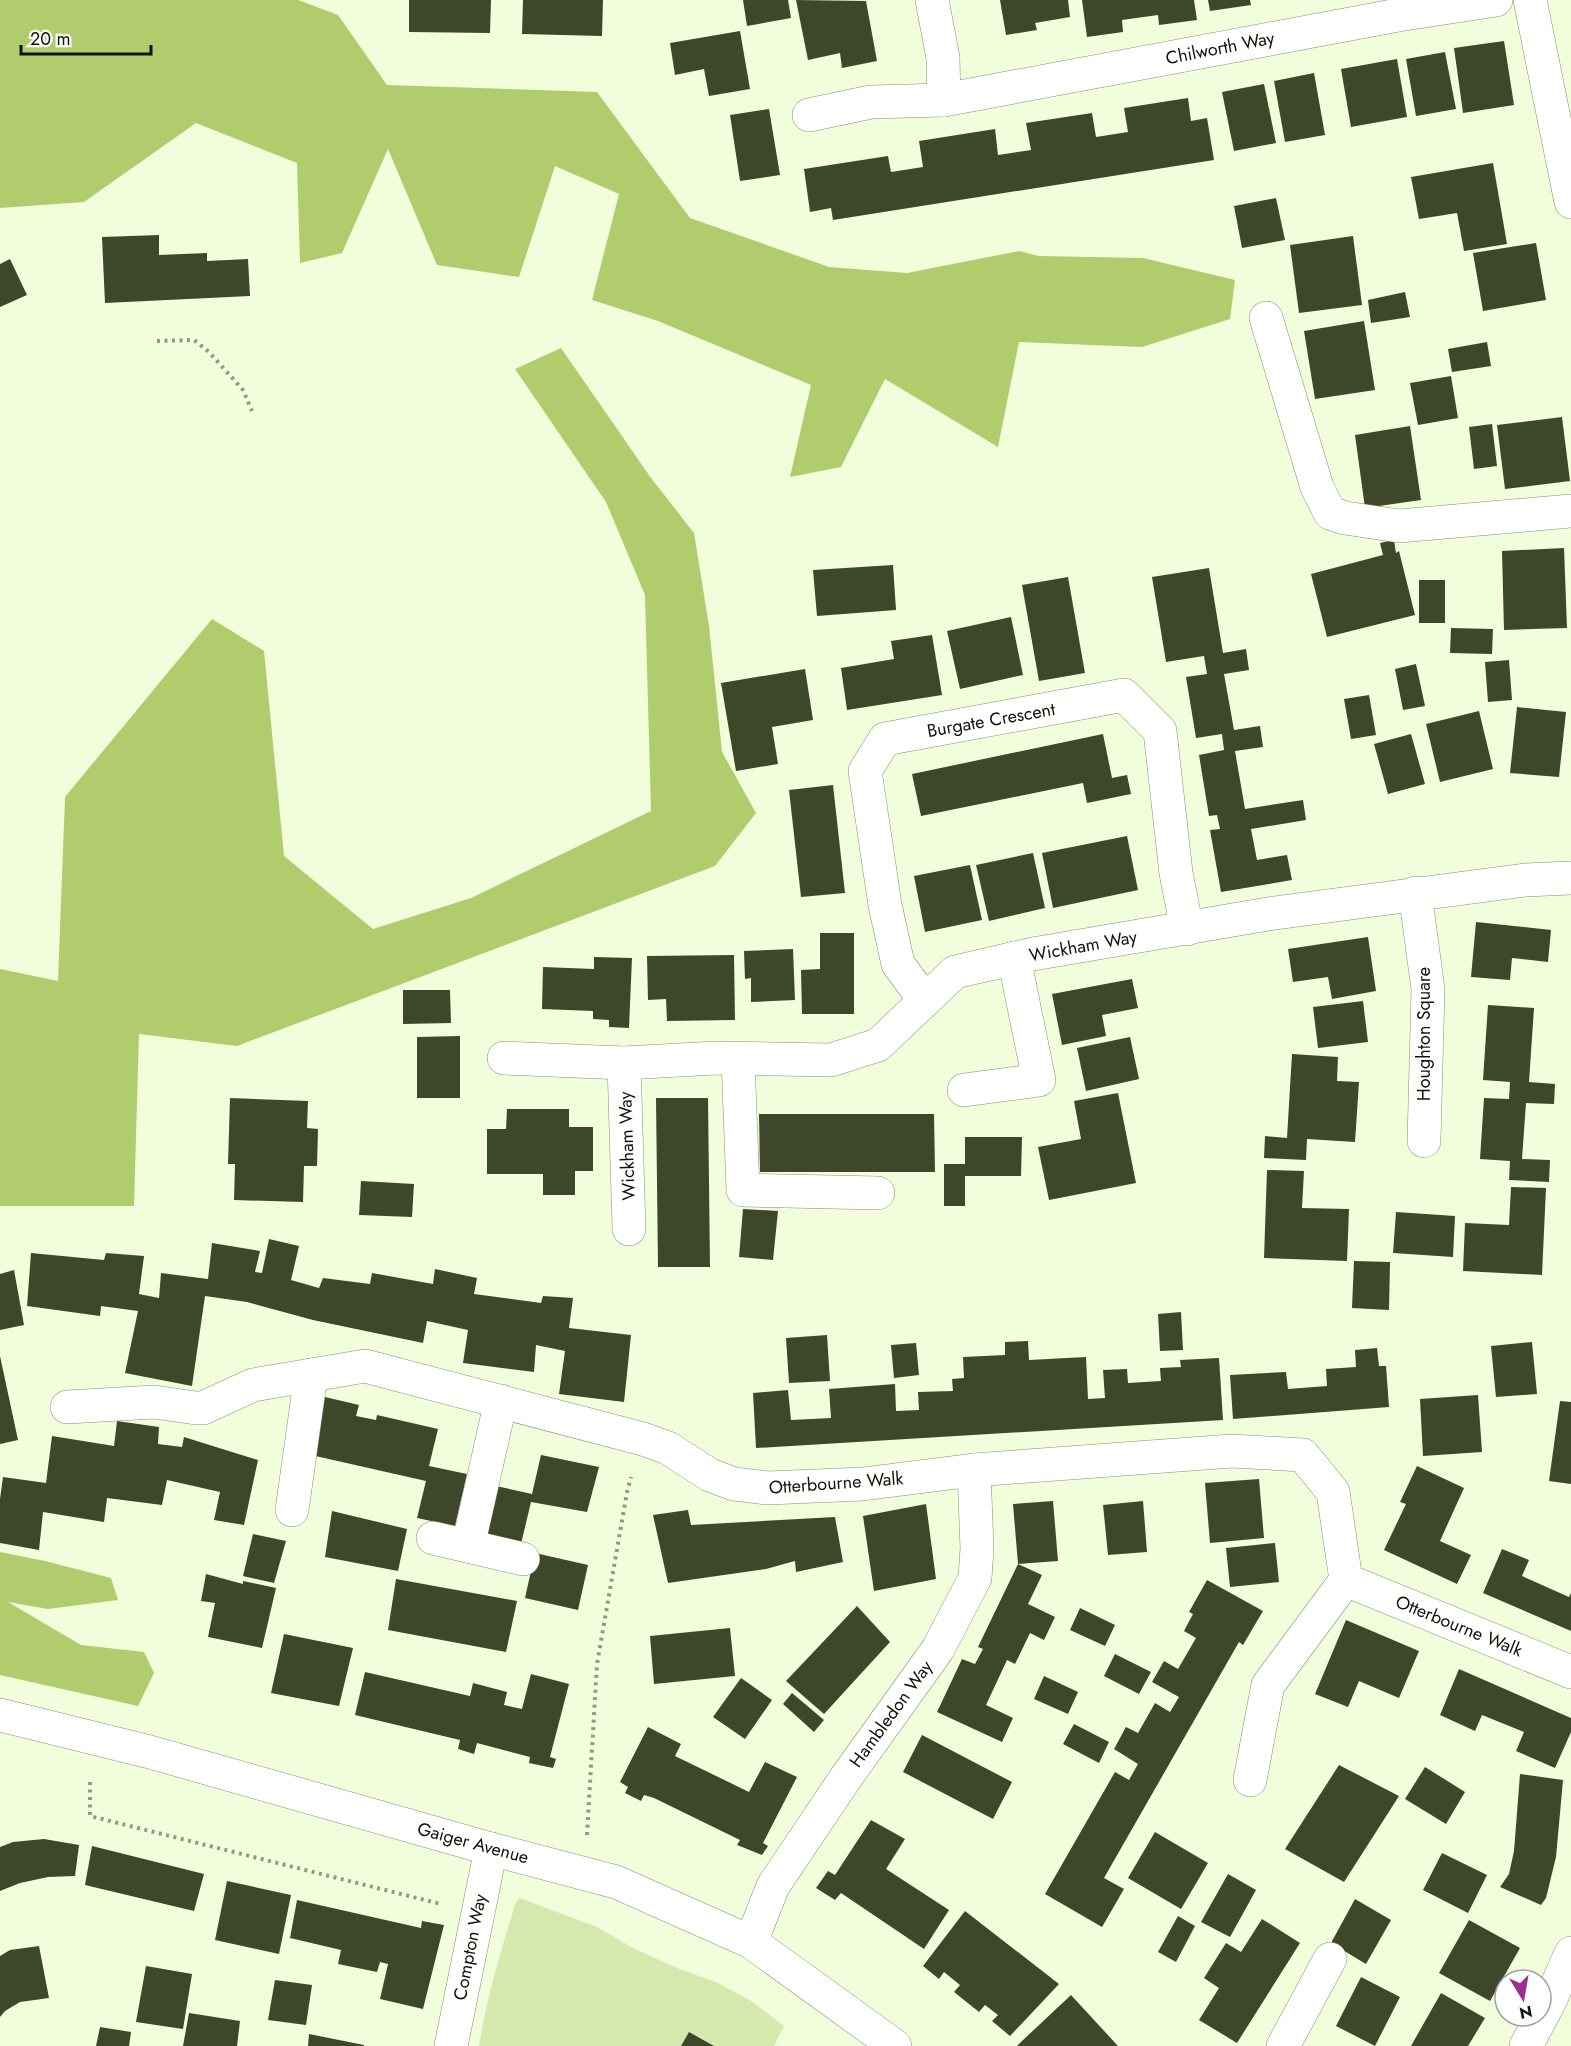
<svg xmlns="http://www.w3.org/2000/svg" width="1571" height="2046" font-family="Jost,sans-serif">
<style>
.green{fill:#d5e8ae}
.forest{fill:#b0cc6d}
.building{fill:#3e472a}
.lines{fill:none;stroke-linecap:round;stroke-linejoin:round}
.minor-casing{stroke:#859070;stroke-width:34}
.path{stroke:#919a81;stroke-width:4;stroke-dasharray:3 4.5;stroke-linecap:butt}
.minor{stroke:#fff;stroke-width:33}
.labels{text-anchor:middle;dominant-baseline:central;stroke-width:6;stroke-linejoin:round;paint-order:stroke}
.street-label{font-size:18px;fill:#101408;stroke:#fff}
</style>
<rect width="100%" height="100%" fill="#f2fedb"/>
<path class="green" d="M520 1898 597 1927 633 1948 677 1968 718 1983 751 2001 784 2026 774 2046H714L689 2032 681 2046H479C487 1997 501 1949 516 1902Z"/>
<g class="forest">
<path d="M0 0H298L338 15 387 85 597 92 690 218 829 267 907 273 1019 251 1039 256 1143 258 1235 280 1230 319 1142 347 1019 342 998 447 885 379 841 467 790 477 811 385 658 321 592 300 619 194 555 166 519 277 437 265 388 149 342 253 300 263 297 163 196 123 84 202 0 208Z"/>
<path d="M561 348 651 478 694 533 709 626 722 752 756 813 715 866 237 1046 139 1034 134 1206H0V969L58 981 65 797 212 619 264 651 284 856 373 929 471 898 651 811 645 595 606 502 515 369Z"/>
<path d="M0 1552 45 1561 111 1578 118 1600 48 1609 8 1602 81 1645 144 1652 154 1673 138 1706 0 1675Z"/>
</g>
<g class="building">
<path d="M409 0H491L490 33 409 32Z"/>
<path d="M523 0H603L602 36 522 34Z"/>
<path d="M743 0H788L791 18 747 26Z"/>
<path d="M796 0 866 1 877 61 842 68 840 53 808 60Z"/>
<path d="M1000 0H1068L1070 17 1035 23 1037 30 1006 35Z"/>
<path d="M1082 0H1194L1197 20 1159 25 1158 15 1122 20 1123 32 1087 37Z"/>
<path d="M1208 0H1250L1251 5 1210 11Z"/>
<path d="M740 31 750 89 709 96 704 69 675 75 670 43Z"/>
<path d="M1504 41 1514 105 1463 113 1454 48Z"/>
<path d="M1445 52 1456 109 1416 116 1406 59Z"/>
<path d="M1397 59 1407 117 1351 127 1341 69Z"/>
<path d="M1314 73 1325 135 1285 142 1274 81Z"/>
<path d="M1264 84 1276 143 1234 151 1222 92Z"/>
<path d="M1188 98 1191 121 1207 118 1214 160 833 220 831 208 810 212 804 169 888 156 891 172 923 167 919 141 995 129 998 155 1031 150 1026 123 1092 113 1096 137 1128 132 1124 108Z"/>
<path d="M769 109 780 175 740 181 730 115Z"/>
<path d="M1493 163 1507 244 1464 251 1457 213 1419 219 1411 177Z"/>
<path d="M1276 198 1285 240 1242 248 1234 206Z"/>
<path d="M159 235V255L207 253V261L248 259 250 296 105 303 102 237Z"/>
<path d="M1353 236 1362 305 1299 313 1290 245Z"/>
<path d="M1536 243 1546 300 1483 311 1473 253Z"/>
<path d="M10 259 27 295 0 307V264Z"/>
<path d="M1405 292 1410 317 1371 323 1368 300Z"/>
<path d="M1364 321 1375 390 1315 399 1304 331Z"/>
<path d="M1487 342 1491 366 1452 372 1448 349Z"/>
<path d="M1451 376 1458 418 1418 425 1410 383Z"/>
<path d="M1562 417 1570 481 1505 489 1497 425Z"/>
<path d="M1492 424 1497 466 1474 469 1469 427Z"/>
<path d="M1410 426 1421 500 1365 508 1355 435Z"/>
<path d="M1394 540 1396 553 1399 551 1415 615 1327 637 1311 574 1383 555 1380 543Z"/>
<path d="M1564 548 1567 628 1504 630 1502 551Z"/>
<path d="M893 565 896 610 817 616 813 570Z"/>
<path d="M1209 568 1223 653 1246 649 1249 670 1224 674 1234 730 1260 726 1263 747 1235 751 1245 809 1303 800 1306 820 1251 829 1257 860 1287 855 1292 880 1221 892 1210 830 1220 829 1217 815 1209 816 1199 755 1224 750 1222 734 1196 738 1186 677 1207 674 1204 656 1166 662 1152 577Z"/>
<path d="M1068 577 1085 673 1039 681 1022 585Z"/>
<rect x="1419" y="580" width="26" height="43"/>
<path d="M1011 617 1023 675 960 689 947 631Z"/>
<path d="M1451 628 1493 629 1492 654 1450 653Z"/>
<path d="M932 635 942 695 847 710 841 668 894 659 891 641Z"/>
<path d="M1509 660 1512 700 1488 702 1485 662Z"/>
<path d="M1416 664 1425 706 1403 710 1395 669Z"/>
<path d="M805 669 813 720 772 727 778 764 736 771 721 683Z"/>
<path d="M1369 695 1376 735 1351 739 1344 699Z"/>
<path d="M1517 707 1566 712 1559 777 1510 773Z"/>
<path d="M1479 711 1493 769 1440 782 1426 724Z"/>
<path d="M1103 734 1112 778 1127 775 1131 794 1087 803 1083 783 921 816 912 774Z"/>
<path d="M1411 734 1425 784 1388 794 1374 744Z"/>
<path d="M833 785 845 893 801 897 789 790Z"/>
<path d="M1127 836 1138 890 1053 908 1042 853Z"/>
<path d="M1033 853 1045 908 989 921 976 865Z"/>
<path d="M970 865 982 920 925 932 914 876Z"/>
<path d="M1476 922 1551 930 1548 962 1512 958 1510 980 1471 977Z"/>
<path d="M820 933H854V1014H802L801 970 820 969Z"/>
<path d="M1368 937 1376 991 1332 999 1328 977 1293 982 1288 949Z"/>
<path d="M793 949 795 1000 751 1002V978L745 979 744 951Z"/>
<path d="M734 955 735 1020 667 1021 666 999 648 1000 647 956Z"/>
<path d="M594 957 632 958 629 1028 609 1027V1020L593 1019V1011L542 1009 543 967 594 969Z"/>
<path d="M1132 979 1138 1008 1102 1015 1106 1036 1062 1045 1052 994Z"/>
<path d="M403 990H450L451 1023 403 1024Z"/>
<path d="M1363 1001 1368 1042 1318 1048 1313 1007Z"/>
<path d="M1488 1005 1534 1008 1529 1082 1555 1084 1554 1104 1526 1103 1522 1159 1550 1160 1549 1182 1509 1180 1510 1161 1480 1159 1484 1098 1509 1099 1510 1082 1483 1080Z"/>
<path d="M460 1036V1098H417V1037Z"/>
<path d="M1130 1037 1139 1079 1086 1091 1077 1048Z"/>
<path d="M1292 1054 1338 1057 1337 1081 1359 1082 1355 1142 1307 1139 1306 1160 1264 1158 1265 1136 1287 1138Z"/>
<path d="M1118 1093 1136 1183 1049 1200 1038 1147 1081 1139 1074 1101Z"/>
<path d="M230 1098 308 1101 307 1128 318 1129 317 1166H304L303 1202 234 1200 235 1164H228Z"/>
<path d="M656 1098H708L710 1267H658Z"/>
<path d="M507 1109H569V1127H593V1171H575V1195H543V1174H487V1129H506Z"/>
<path d="M759 1114H934L935 1172H760Z"/>
<path d="M965 1137H1022L1021 1176H965V1206H944V1164H965Z"/>
<path d="M1267 1170 1304 1171 1302 1208 1349 1209 1347 1261 1264 1258Z"/>
<path d="M361 1181 414 1184 412 1217 359 1215Z"/>
<path d="M1511 1187 1546 1188 1542 1275 1463 1271 1465 1223 1509 1225Z"/>
<path d="M743 1209 778 1211 773 1260 739 1257Z"/>
<path d="M1396 1212 1455 1216 1453 1257 1393 1253Z"/>
<path d="M269 1239 299 1246 291 1280 319 1288 323 1278 370 1284 372 1273 433 1284 435 1269 477 1278 474 1294 541 1303 543 1296 573 1298 569 1328 631 1335 624 1402 559 1394 565 1351 536 1345 534 1372 463 1363 468 1330 427 1321 423 1343 313 1320 247 1302 205 1296 192 1386 125 1373 138 1311 101 1306 100 1316 27 1306 31 1253 104 1260 106 1253 144 1256 139 1294 159 1298 161 1273 208 1279 212 1243 260 1251 255 1272 262 1273Z"/>
<path d="M1354 1261 1390 1262 1389 1310 1352 1308Z"/>
<path d="M14 1270 24 1325 0 1330V1274Z"/>
<path d="M1181 1312 1183 1350 1160 1351 1158 1314Z"/>
<path d="M827 1335 830 1381 789 1383 786 1338Z"/>
<path d="M1028 1341 1029 1360 1086 1357 1088 1399 1105 1398 1103 1370 1127 1369 1128 1383 1161 1381 1160 1368 1181 1367 1180 1360 1219 1358 1223 1420 756 1448 753 1393 788 1390 791 1420 831 1418 829 1389 895 1384 896 1411 919 1410 918 1392 953 1391 952 1379 964 1378 963 1357 1005 1355V1342Z"/>
<path d="M1532 1342 1537 1394 1496 1397 1491 1346Z"/>
<path d="M916 1343 919 1375 894 1378 891 1345Z"/>
<path d="M1377 1348 1379 1366H1386L1389 1407 1233 1419 1230 1375 1286 1372 1288 1389 1327 1386 1326 1369 1356 1367 1355 1350Z"/>
<path d="M0 1356 18 1440 0 1444Z"/>
<path d="M1478 1395 1482 1452 1423 1456 1420 1399Z"/>
<path d="M325 1397 359 1405 356 1416 376 1420 377 1415 438 1429 429 1466 467 1474 455 1526 417 1518 426 1481 311 1455Z"/>
<path d="M1560 1401 1571 1402V1484L1549 1481Z"/>
<path d="M117 1421 159 1427 158 1444 182 1447 184 1437 258 1460 244 1525 214 1520 220 1492 167 1480 162 1505 107 1498 104 1522 43 1512 39 1550 0 1543V1499L3 1477 46 1483 52 1436 114 1446Z"/>
<path d="M541 1455 599 1467 587 1512 531 1502 521 1544 484 1535 496 1486 532 1494Z"/>
<path d="M1417 1466 1464 1488 1440 1541 1471 1555 1457 1584 1384 1550 1406 1504 1400 1502Z"/>
<path d="M1259 1479 1264 1538 1210 1543 1205 1483Z"/>
<path d="M1053 1501 1058 1561 1018 1564 1042 1575 1028 1604 1055 1617 1044 1640 1030 1633 1015 1664 1007 1660 986 1705 1013 1718 1002 1742 937 1712 962 1659 975 1664 983 1649 978 1647 1018 1564 1013 1504Z"/>
<path d="M1143 1501 1147 1552 1108 1555 1103 1505Z"/>
<path d="M926 1504 936 1579 874 1591 863 1516Z"/>
<path d="M688 1510 691 1525 835 1517 843 1562 796 1572 795 1561 766 1569 668 1583 653 1515Z"/>
<path d="M332 1511 407 1529 398 1571 325 1557Z"/>
<path d="M253 1534 286 1541 274 1583 243 1576Z"/>
<path d="M1275 1543 1279 1582 1230 1587 1226 1548Z"/>
<path d="M1502 1549 1529 1560 1522 1576 1569 1597 1571 1593V1631L1483 1593Z"/>
<path d="M535 1553 588 1565 578 1610 525 1598Z"/>
<path d="M206 1574 243 1584V1581L276 1588 262 1648 208 1637 215 1603 201 1601Z"/>
<path d="M396 1579 517 1601 506 1652 388 1630Z"/>
<path d="M1207 1580 1263 1611 1243 1645 1239 1642 1104 1878 1124 1889 1102 1927 1045 1894 1115 1772 1129 1780 1138 1764 1114 1749 1126 1727 1138 1733 1155 1703 1170 1712 1179 1697 1152 1682 1164 1661 1178 1669 1196 1638 1184 1631 1193 1614 1189 1612Z"/>
<path d="M857 1606 890 1642 824 1714 786 1681Z"/>
<path d="M1080 1608 1115 1625 1105 1646 1070 1630Z"/>
<path d="M1346 1620 1419 1651 1399 1698 1359 1681 1348 1707 1315 1694Z"/>
<path d="M730 1628 735 1676 654 1684 650 1636Z"/>
<path d="M284 1634 353 1648 339 1706 271 1693Z"/>
<path d="M1115 1654 1151 1672 1139 1694 1104 1676Z"/>
<path d="M1459 1669 1571 1718V1732L1555 1768 1516 1751 1524 1732 1482 1715 1475 1731 1440 1715Z"/>
<path d="M365 1672 470 1696 473 1683 507 1692 504 1705 522 1709 531 1674 569 1684 550 1757 556 1759 553 1768 529 1763 530 1757 477 1743 474 1754 458 1749 460 1740 355 1715Z"/>
<path d="M1044 1676 1078 1692 1068 1714 1034 1699Z"/>
<path d="M741 1678 772 1700 745 1739 713 1717Z"/>
<path d="M792 1693 824 1720 814 1732 783 1704Z"/>
<path d="M1074 1724 1109 1742 1099 1763 1063 1744Z"/>
<path d="M648 1727 681 1744 675 1756 749 1792 765 1762 797 1777 763 1843 768 1846 762 1855 737 1845 740 1840 654 1798 644 1795 641 1801 625 1793 628 1787 620 1782Z"/>
<path d="M922 1735 1012 1782 993 1819 903 1772Z"/>
<path d="M1339 1765 1399 1796 1344 1882 1285 1849Z"/>
<path d="M1425 1767 1465 1792 1446 1824 1405 1799Z"/>
<path d="M1520 1774 1563 1780 1556 1857 1546 1898 1541 1905 1500 1887 1509 1874 1514 1851Z"/>
<path d="M871 1820 905 1839 886 1869 949 1910 924 1949 841 1893 835 1900 816 1888 828 1871 835 1875Z"/>
<path d="M1155 1832 1208 1863 1181 1909 1128 1878Z"/>
<path d="M44 1839 79 1845 75 1876 48 1877 20 1883 0 1891V1847L13 1842Z"/>
<path d="M92 1846 204 1874 194 1911 85 1885Z"/>
<path d="M1442 1853 1487 1875 1468 1913 1423 1890Z"/>
<path d="M1228 1874 1256 1890 1230 1937 1201 1922Z"/>
<path d="M227 1881 291 1895 279 1954 215 1940Z"/>
<path d="M1355 1899 1391 1920 1366 1964 1331 1943Z"/>
<path d="M297 1900 421 1928 422 1921 444 1925 423 2009 380 1999 388 1964 380 1962 377 1972 338 1964 341 1950 290 1938Z"/>
<path d="M965 1911 1059 1984 1010 2036 992 2021 998 2015 985 2005 979 2012 954 1992 960 1985 944 1972 939 1979 923 1966Z"/>
<path d="M1178 1916 1195 1926 1176 1962 1158 1952Z"/>
<path d="M1262 1919 1300 1943 1237 2043 1199 2020 1219 1988 1204 1978 1226 1943 1241 1952Z"/>
<path d="M1469 1920 1520 1948 1490 2001 1439 1973Z"/>
<path d="M39 1946 49 1998 20 2002 5 2011 0 2017V1956L10 1950Z"/>
<path d="M146 1966 192 1974 183 2029 136 2022Z"/>
<path d="M1361 1977 1400 1997 1375 2046 1336 2026Z"/>
<path d="M275 1980 312 1985 306 2025 268 2020Z"/>
<path d="M1441 1993 1485 2018 1468 2046H1411Z"/>
<path d="M1071 1995 1118 2046H1017L1022 2041Z"/>
<path d="M189 2013 240 2021 237 2046H183Z"/>
<path d="M100 2027 131 2032 129 2046H96Z"/>
<path d="M689 2032 714 2046H681Z"/>
<path d="M309 2034 364 2045V2046H308Z"/>
</g>
<g class="lines">
<g class="minor-casing">
<g id="minor">
<path d="M932 0 943 58 944 100"/>
<path d="M1530 0 1571 202"/>
<path d="M809 115 871 102 944 100 1398 15 1496 0"/>
<path d="M1266 318 1317 487 1330 513 1345 518 1399 526 1571 511"/>
<path d="M1415 893 1428 989 1424 1141"/>
<path d="M924 999 898 964 885 905 865 771 885 739 1124 695 1160 731 1176 873 1187 929"/>
<path d="M504 1058 624 1063 716 1058 831 1060 878 1045 955 972 1033 954 1268 914 1525 880 1571 878"/>
<path d="M738 1059 743 1190 878 1193"/>
<path d="M624 1063 629 1229"/>
<path d="M964 1090 1039 1080 1014 958"/>
<path d="M67 1407 154 1402 196 1408H203L253 1385 365 1366 643 1439 668 1448 710 1475 734 1484 768 1488 863 1484 974 1470 1232 1451 1303 1455 1333 1492 1346 1580 1268 1685 1250 1780"/>
<path d="M292 1510 311 1375"/>
<path d="M433 1538 523 1559"/>
<path d="M468 1546 501 1401"/>
<path d="M1346 1580 1571 1672"/>
<path d="M0 1715 150 1752 491 1849 616 1882 751 1942 895 2046"/>
<path d="M751 1942 773 1886 847 1776 938 1649 975 1578 977 1548 974 1470"/>
<path d="M451 2046 491 1849"/>
<path d="M1283 2046 1330 1959"/>
<path d="M1526 2046 1549 2003 1571 1953"/>
</g>
</g>
<g class="path">
<path d="M157 341 194 340 209 352 243 390 252 411"/>
<path d="M90 1782V1816L441 1904"/>
<path d="M587 1835 597 1664 627 1492 631 1477"/>
</g>
<use href="#minor" class="minor"/>
</g>
<g class="labels">
<g class="street-label">
<text transform="translate(1220 48) rotate(-11)">Chilworth Way</text>
<text transform="translate(991 720) rotate(-10)">Burgate Crescent</text>
<text transform="translate(1083 946) rotate(-10)">Wickham Way</text>
<text transform="translate(1424 1034) rotate(-90)">Houghton Square</text>
<text transform="translate(627 1146) rotate(-92)">Wickham Way</text>
<text transform="translate(836 1483) rotate(-4)">Otterbourne Walk</text>
<text transform="translate(1459 1626) rotate(22)">Otterbourne Walk</text>
<text transform="translate(891 1714) rotate(-54)">Hambledon Way</text>
<text transform="translate(473 1843) rotate(15)">Gaiger Avenue</text>
<text transform="translate(470 1947) rotate(-79)">Compton Way</text>
</g>
</g>
<g transform="translate(1523 1998) rotate(169)"><circle r="28" fill="#ffffff" stroke="#9fa19c" stroke-width="1.5"/>
<path d="M0-4.5L10 22L0 15L-10 22Z" fill="#9a2e8f"/>
<text y="-9" font-size="16" font-weight="bold" text-anchor="middle" fill="#101408">N</text>
</g>
<path d="M21 45v9h130v-9" fill="none" stroke="#101408" stroke-width="3"/>
<text x="30" y="45" font-size="18" fill="#101408" stroke="#ffffff" stroke-width="4.5" paint-order="stroke">20 m</text>
</svg>
